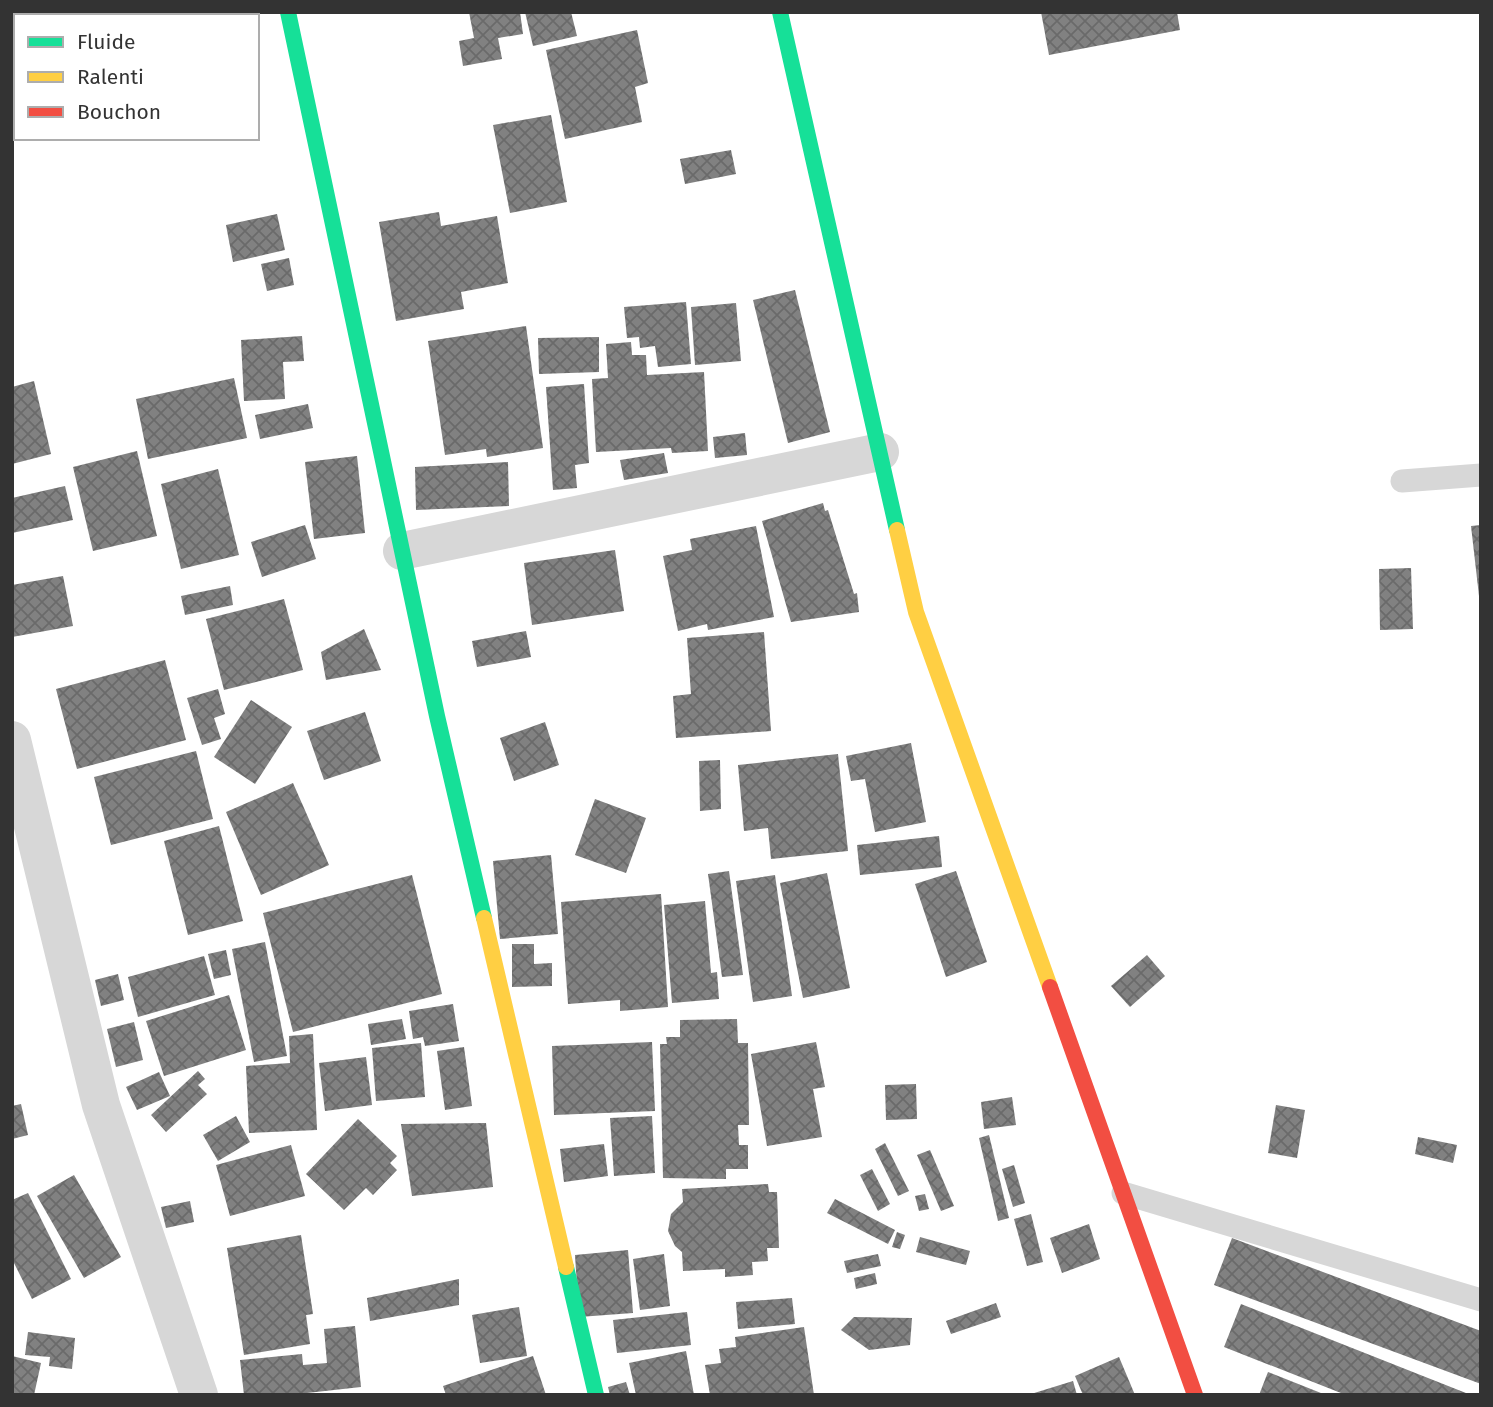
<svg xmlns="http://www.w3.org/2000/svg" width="1493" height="1407" font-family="'Fira Sans',sans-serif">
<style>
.building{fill:url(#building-cross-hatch)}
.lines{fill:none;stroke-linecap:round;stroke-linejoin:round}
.lane{stroke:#d7d7d7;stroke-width:23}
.street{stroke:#d7d7d7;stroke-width:38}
.fast{stroke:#16e098;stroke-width:16}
.slow{stroke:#ffcf43;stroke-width:16}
.jam{stroke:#f24e42;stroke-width:16}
</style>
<defs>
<pattern id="building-cross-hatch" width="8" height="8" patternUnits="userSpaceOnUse" patternTransform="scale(1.75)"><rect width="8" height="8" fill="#818181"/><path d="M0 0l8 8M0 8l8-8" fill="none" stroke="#6a6a6a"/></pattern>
</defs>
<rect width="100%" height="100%" fill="#fff"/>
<g class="building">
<path d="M469 12H520L523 34 498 38 502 59 463 66 459 41 474 38Z"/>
<path d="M525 12H571L577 36 533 46Z"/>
<path d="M1041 12H1177L1180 30 1049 55Z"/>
<path d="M637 30 648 83 635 87 642 122 565 139 546 50Z"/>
<path d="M551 115 567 202 510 213 493 125Z"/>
<path d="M731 150 736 174 685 184 680 159Z"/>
<path d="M439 212 441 226 497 216 508 283 461 292 464 309 396 321 379 222Z"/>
<path d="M277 214 285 250 233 262 226 225Z"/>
<path d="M289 258 294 285 267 291 261 264Z"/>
<path d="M795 290 830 432 788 443 753 300Z"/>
<path d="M686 302 691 364 658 367 655 346 640 348 639 337 627 338 624 307Z"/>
<path d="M736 303 741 361 695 365 691 307Z"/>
<path d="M526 326 543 448 487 457 486 449 445 455 428 341Z"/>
<path d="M302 336 304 361 283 362 285 399 244 401 241 340Z"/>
<path d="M599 337V372L539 374 538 338Z"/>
<path d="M631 342 632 355H646L647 375 704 372 708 451 672 453 671 448 596 452 592 379 608 378 606 344Z"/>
<path d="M234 378 247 438 148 459 136 399Z"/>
<path d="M34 381 51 454 12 464V387Z"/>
<path d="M584 384 589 463 575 465 577 488 553 490 546 387Z"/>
<path d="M308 404 313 428 260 439 255 415Z"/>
<path d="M745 433 747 455 715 458 713 437Z"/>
<path d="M137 451 157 536 93 551 73 467Z"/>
<path d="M664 453 668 473 624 480 620 460Z"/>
<path d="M357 456 365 533 314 539 305 462Z"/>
<path d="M508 462 509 506 416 510 415 467Z"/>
<path d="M218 469 239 555 181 569 161 484Z"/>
<path d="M65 486 73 520 12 533V498Z"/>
<path d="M823 503 825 511 828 510 854 594 857 593 859 612 791 622 762 521Z"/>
<path d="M305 525 316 559 262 577 251 542Z"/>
<path d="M1481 525V596H1479L1471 526Z"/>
<path d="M756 526 774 617 708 630 707 624 678 631 663 556 692 550 690 539Z"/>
<path d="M615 550 624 611 532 625 524 563Z"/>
<path d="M1411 568 1413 629 1380 630 1379 569Z"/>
<path d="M63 576 73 626 12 637V585Z"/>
<path d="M230 586 233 605 185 615 181 596Z"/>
<path d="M284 599 303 670 224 690 206 619Z"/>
<path d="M364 629 381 670 326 680 321 652Z"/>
<path d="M526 631 531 657 477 667 472 641Z"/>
<path d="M764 632 771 731 676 738 673 696 691 694 687 638Z"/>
<path d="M165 660 186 740 77 769 56 689Z"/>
<path d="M218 689 225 714 214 718 221 739 202 745 187 698Z"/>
<path d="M251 700 292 727 255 784 214 757Z"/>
<path d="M365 712 381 761 324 780 307 731Z"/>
<path d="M545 722 559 765 514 781 500 738Z"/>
<path d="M911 743 926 822 875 832 865 779 851 781 846 756Z"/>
<path d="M196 751 213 819 111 845 94 777Z"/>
<path d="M838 754 848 851 771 859 768 828 744 831 738 765Z"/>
<path d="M720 760 721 809 700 811 699 761Z"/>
<path d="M293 783 329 865 261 895 226 812Z"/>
<path d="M595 799 646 818 626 873 575 855Z"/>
<path d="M219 826 243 921 188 935 164 841Z"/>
<path d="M939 836 942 867 860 875 857 845Z"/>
<path d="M551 855 558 934 500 939 493 861Z"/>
<path d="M729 871 743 975 722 977 708 874Z"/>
<path d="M956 871 987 962 946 977 915 884Z"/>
<path d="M827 873 850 988 803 998 780 883Z"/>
<path d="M412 875 442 994 293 1032 263 913Z"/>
<path d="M775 875 792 996 753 1002 736 881Z"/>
<path d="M661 894 668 1007 620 1011V1000L568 1004 561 902Z"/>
<path d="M705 901 711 973 717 972 719 999 672 1003 664 905Z"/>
<path d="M265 942 287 1056 254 1062 232 949Z"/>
<path d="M512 944H534V964L552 963V986L512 987Z"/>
<path d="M226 950 231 975 214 979 208 954Z"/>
<path d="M1147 955 1165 976 1130 1007 1111 986Z"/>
<path d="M204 956 215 995 138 1017 128 977Z"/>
<path d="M118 974 124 1000 101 1006 95 980Z"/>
<path d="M229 995 246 1050 164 1076 146 1021Z"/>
<path d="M453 1004 459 1041 425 1046 423 1037 413 1039 409 1011Z"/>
<path d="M402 1019 406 1039 371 1045 368 1024Z"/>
<path d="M737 1019 738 1043H748L749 1125H738L739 1145H748V1169H726V1179L663 1178 660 1044H667L666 1037H680V1020Z"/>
<path d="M134 1022 143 1060 116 1067 107 1029Z"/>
<path d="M313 1034 317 1130 249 1133 246 1066 290 1063 289 1036Z"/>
<path d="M652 1042 655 1111 554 1115 552 1046Z"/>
<path d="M816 1042 825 1087 813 1089 822 1137 767 1146 751 1054Z"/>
<path d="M421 1043 425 1097 376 1101 372 1048Z"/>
<path d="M464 1047 472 1106 445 1110 437 1051Z"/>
<path d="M366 1057 372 1105 325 1111 319 1063Z"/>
<path d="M198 1071 205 1079 198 1085 207 1094 166 1132 151 1115Z"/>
<path d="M159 1072 170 1096 137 1110 126 1087Z"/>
<path d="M916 1084 917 1119 886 1120 885 1085Z"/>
<path d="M1012 1097 1016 1125 984 1129 981 1102Z"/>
<path d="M21 1104 28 1135 12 1139V1106Z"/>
<path d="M1276 1105 1305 1110 1297 1158 1268 1153Z"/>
<path d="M236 1116 250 1142 218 1161 203 1135Z"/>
<path d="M652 1116 655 1173 614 1176 610 1118Z"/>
<path d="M358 1119 397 1156 390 1163 397 1170 373 1195 366 1188 344 1210 306 1174Z"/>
<path d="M486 1123 493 1187 412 1196 401 1124Z"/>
<path d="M989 1135 1009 1218 998 1221 979 1138Z"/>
<path d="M1418 1137 1457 1145 1453 1163 1415 1154Z"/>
<path d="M885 1143 909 1191 898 1196 875 1149Z"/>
<path d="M604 1144 608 1176 564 1182 560 1149Z"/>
<path d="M291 1145 305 1196 230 1216 216 1165Z"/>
<path d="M930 1150 954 1206 941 1211 917 1155Z"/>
<path d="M1014 1165 1025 1203 1013 1207 1002 1169Z"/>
<path d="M872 1169 890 1204 878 1211 860 1175Z"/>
<path d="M74 1175 121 1257 84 1278 37 1196Z"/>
<path d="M768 1184 769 1192H777L779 1248H767L768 1261 752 1262 753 1275 725 1277V1269L683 1271 682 1252 675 1246 668 1231 671 1214 683 1202 682 1189Z"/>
<path d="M28 1193 71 1279 32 1299 12 1259V1200Z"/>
<path d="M925 1194 929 1209 919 1211 915 1196Z"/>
<path d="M835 1199 895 1230 888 1244 827 1213Z"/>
<path d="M190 1201 194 1222 166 1228 161 1207Z"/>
<path d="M1031 1214 1043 1262 1027 1266 1014 1219Z"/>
<path d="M1089 1224 1100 1259 1062 1273 1050 1238Z"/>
<path d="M897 1232 905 1235 900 1249 892 1247Z"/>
<path d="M301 1235 313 1314 306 1315 310 1344 244 1355 227 1248Z"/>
<path d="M920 1237 970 1251 966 1265 916 1252Z"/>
<path d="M1232 1238 1481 1331V1384L1214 1285Z"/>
<path d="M628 1250 633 1313 579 1317 575 1255Z"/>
<path d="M664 1254 670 1306 640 1310 633 1259Z"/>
<path d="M878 1254 881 1266 847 1273 844 1261Z"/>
<path d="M875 1273 877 1284 856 1289 854 1278Z"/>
<path d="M459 1279V1305L370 1321 367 1298Z"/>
<path d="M792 1298 795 1324 738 1329 736 1302Z"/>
<path d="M996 1303 1001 1317 951 1334 946 1321Z"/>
<path d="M1241 1304 1471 1395H1346L1224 1347Z"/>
<path d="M519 1307 527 1356 480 1363 472 1315Z"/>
<path d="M687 1312 691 1345 617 1353 613 1320Z"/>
<path d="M854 1317 912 1318 910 1345 869 1350 841 1330Z"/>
<path d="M355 1326 361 1387 289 1395H244L240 1360 302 1354 303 1365 327 1363 324 1329Z"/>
<path d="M804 1327 814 1395H710L705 1365 721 1363 719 1349 736 1347 735 1337Z"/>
<path d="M28 1332 75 1338 72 1369 49 1366 50 1357 25 1355Z"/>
<path d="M686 1351 694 1395H636L629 1363Z"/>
<path d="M12 1356 41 1363 34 1395H12Z"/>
<path d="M533 1356 546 1395H446L443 1386Z"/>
<path d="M1119 1357 1135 1395H1083L1075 1376Z"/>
<path d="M1268 1372 1326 1395H1259Z"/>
<path d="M1073 1381 1077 1395H1031V1394Z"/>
<path d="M626 1382 630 1395H610L608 1387Z"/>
</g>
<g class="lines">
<g class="lane">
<path d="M1402 481 1481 475"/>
<path d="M1123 1193 1481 1300"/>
</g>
<g class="street">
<path d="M402 551 880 452"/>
<path d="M12 740 101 1105 199 1395"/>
</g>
<g class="fast">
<path d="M288 12 437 716 484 918"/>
<path d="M780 12 897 530"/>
<path d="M566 1267 596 1395"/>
</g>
<g class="slow">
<path d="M897 530 916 612 1050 987"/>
<path d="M484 918 566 1267"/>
</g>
<path class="jam" d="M1050 987 1195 1395"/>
</g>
<rect width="1493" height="1407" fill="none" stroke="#333333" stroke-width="28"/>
<rect x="14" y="14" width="245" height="126" fill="#ffffff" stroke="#adadad" stroke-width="2"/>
<rect x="28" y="37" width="35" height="10" fill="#16e098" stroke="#adadad" stroke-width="2"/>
<text x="77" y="49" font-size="21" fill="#333333">Fluide</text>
<rect x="28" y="72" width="35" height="10" fill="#ffcf43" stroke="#adadad" stroke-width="2"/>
<text x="77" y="84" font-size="21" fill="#333333">Ralenti</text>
<rect x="28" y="107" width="35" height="10" fill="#f24e42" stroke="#adadad" stroke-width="2"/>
<text x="77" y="119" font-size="21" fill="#333333">Bouchon</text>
</svg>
